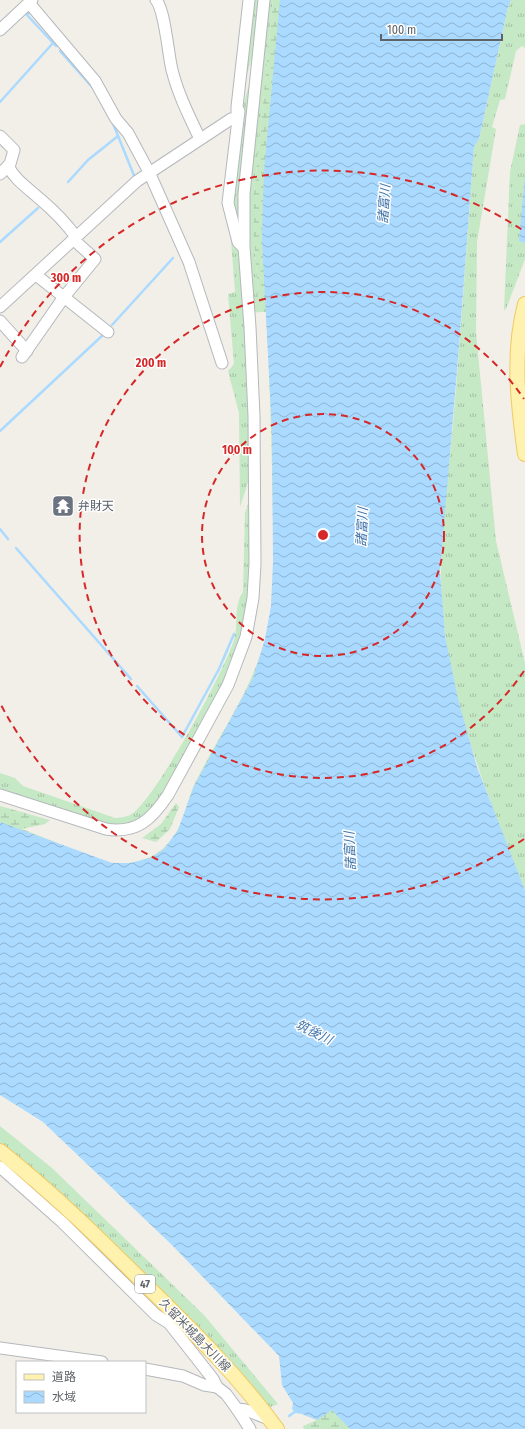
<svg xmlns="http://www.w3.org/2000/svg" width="525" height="1429" font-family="'Fira Sans Condensed','Noto Sans JP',sans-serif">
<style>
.grass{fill:url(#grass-tufts)}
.wetland{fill:url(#wetland-marsh)}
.water{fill:url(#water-waves)}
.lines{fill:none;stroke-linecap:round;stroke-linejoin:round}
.stream{stroke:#aadaff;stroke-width:2.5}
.minor-casing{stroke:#b5b8bc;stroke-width:13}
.major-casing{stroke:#f2c960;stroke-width:16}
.minor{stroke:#fff;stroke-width:11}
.major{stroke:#fff2af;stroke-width:14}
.ring{fill:none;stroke:#d62828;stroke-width:2;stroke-dasharray:7 5}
.labels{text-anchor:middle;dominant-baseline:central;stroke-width:3;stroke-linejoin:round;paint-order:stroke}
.shield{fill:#fff;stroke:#8f9295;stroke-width:1}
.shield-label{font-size:11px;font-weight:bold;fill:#5f6368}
.worship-label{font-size:12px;fill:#5b616d;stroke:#fff;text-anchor:start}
.street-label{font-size:12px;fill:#5f6368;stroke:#fff}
.water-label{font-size:13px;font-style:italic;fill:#4174aa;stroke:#fff}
.centre{fill:#d62828;stroke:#fff;stroke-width:2}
.ring-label{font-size:12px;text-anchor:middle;font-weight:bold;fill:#d62828;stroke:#fff;stroke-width:3;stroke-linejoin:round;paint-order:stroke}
</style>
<defs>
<pattern id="grass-tufts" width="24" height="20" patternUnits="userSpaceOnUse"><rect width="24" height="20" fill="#c5e8c5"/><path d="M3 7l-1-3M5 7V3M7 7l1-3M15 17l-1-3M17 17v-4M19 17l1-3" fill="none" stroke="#a3c0a4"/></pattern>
<pattern id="wetland-marsh" width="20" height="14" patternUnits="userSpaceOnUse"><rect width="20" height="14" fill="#c5e8c5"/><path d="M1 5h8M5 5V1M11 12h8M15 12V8" fill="none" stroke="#a3c0a4"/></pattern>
<pattern id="water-waves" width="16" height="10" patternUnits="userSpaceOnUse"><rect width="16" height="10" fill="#aadaff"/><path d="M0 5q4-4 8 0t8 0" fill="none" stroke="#8eb4d2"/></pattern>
</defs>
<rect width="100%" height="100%" fill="#f1efe8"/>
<g class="grass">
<path d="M250 0H259L255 47 241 95Z"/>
<path d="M267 0H273L254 194V242L260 312 253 313 248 196Z"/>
<path d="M511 0H525V48L522 46 516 51 505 99 500 100 492 127 496 129 477 242 476 332 496 541 525 663V890C492 807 458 725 445 636 435 566 446 494 453 424 461 331 467 239 474 147L479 139 508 7Z"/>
<path d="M255 64 241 240 231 199 242 109Z"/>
<path d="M525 124V259L506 309 504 310 510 172 520 125Z"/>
<path d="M229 215 240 251 246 329 250 476 240 507 239 413 228 371 234 364 228 294 235 292Z"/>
<path d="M253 490 251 601 227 682 166 796 139 823 108 827 0 791V773L15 778 23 786 115 818C119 818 126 817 130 815 153 804 229 664 235 636 238 622 234 604 243 592L245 513Z"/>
<path d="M0 1126 52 1168 204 1315 278 1404 268 1408 46 1180 0 1143Z"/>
</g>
<g class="wetland">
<path d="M273 0H291L276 637 185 825 159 860 103 871 0 825V806L50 820 45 824 22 829 100 860C131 869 163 859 178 829 185 815 188 799 194 785 218 736 250 694 265 640 275 603 273 562 273 524 272 453 270 382 266 312H260L254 242V194Z"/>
<path d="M176 803 179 807 170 829 156 842 142 838 161 824Z"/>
<path d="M337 1388 381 1429H304L303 1426 317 1420 302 1414Z"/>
</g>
<g class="water">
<path d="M280 0H511L508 7 479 139 474 147 459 347 440 571 445 636 458 699 477 767 525 890V1429H350L332 1410 317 1420 302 1414 295 1413 292 1409 293 1403 282 1385 279 1356 172 1245 43 1122 0 1095V822L112 863H130L151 858 164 849 178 830 194 786 253 678 265 639 271 606 273 562 272 431 262 239 264 171Z"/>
<path d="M525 173V243L519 241Z"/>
</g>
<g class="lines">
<g class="stream">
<path d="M30 11 27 15 56 46"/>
<path d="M60 51 93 88"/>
<path d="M0 102 53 43"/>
<path d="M112 121 135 178"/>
<path d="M68 182 88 160 118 136"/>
<path d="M0 242 38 208"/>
<path d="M112 325 173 258"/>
<path d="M0 431 104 334"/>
<path d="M0 529 8 539"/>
<path d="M16 548 131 679"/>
<path d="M137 686 182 737 219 669 234 634"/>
<path d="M289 1416 296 1411"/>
</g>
<g class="minor-casing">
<g id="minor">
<path d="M156 0C165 10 168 54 172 70 178 94 189 116 200 139"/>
<path d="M29 3 95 81 116 119 128 133 149 172 189 262 222 363"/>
<path d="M0 30 32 0"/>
<path d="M239 111 228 203 238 242 242 246"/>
<path d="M0 136 14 150 10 164 0 174"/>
<path d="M8 166C15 180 28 188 40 199 53 210 66 223 76 237"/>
<path d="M36 275 108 332"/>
<path d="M0 307 137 181 231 119 237 118V107L249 0"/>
<path d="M0 321 27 351"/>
<path d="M22 357 64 297 95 259 74 240"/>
<path d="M0 795 106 829C137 834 152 819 168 795L228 685 246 637 253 598 255 564 254 416 250 327 244 247V194L264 0"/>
<path d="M0 1167 62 1222 156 1315 169 1323 213 1379 217 1387 226 1394 237 1409 250 1429"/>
<path d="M0 1348 102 1362"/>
<path d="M145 1369 183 1376 204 1385 217 1387"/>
<path d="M237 1409 246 1410 271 1420"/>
</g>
</g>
<g class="major-casing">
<g id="major">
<path d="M525 304C512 353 518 404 525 454"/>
<path d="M0 1151C53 1193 101 1240 149 1288 194 1332 240 1378 277 1429"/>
</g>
</g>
<use href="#minor" class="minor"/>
<use href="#major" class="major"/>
</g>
<g class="ring">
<circle cx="323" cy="535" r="121"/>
<path d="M524 671A243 243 0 1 1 524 399"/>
<path d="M524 839A364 364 0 0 1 0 703M0 367A364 364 0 0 1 524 231"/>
</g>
<defs>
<g id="temple-square" transform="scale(1.15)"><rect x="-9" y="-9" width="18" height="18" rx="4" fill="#6b7280" stroke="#fff"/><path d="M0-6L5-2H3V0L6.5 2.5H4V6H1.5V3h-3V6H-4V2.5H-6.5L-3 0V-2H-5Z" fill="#fff"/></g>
</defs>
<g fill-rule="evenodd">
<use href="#temple-square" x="63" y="506"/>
</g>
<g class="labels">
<rect class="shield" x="135" y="1275" width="20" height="18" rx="3"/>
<g class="shield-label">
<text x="145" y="1284">47</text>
</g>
<g class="worship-label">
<text x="78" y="506">弁財天</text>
</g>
<g class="street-label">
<text transform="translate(195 1335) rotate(46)">久留米城島大川線</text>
</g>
<g class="water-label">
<text transform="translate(384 204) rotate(-86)">諸富川</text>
<text transform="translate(362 527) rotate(-87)">諸富川</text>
<text transform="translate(350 851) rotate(-93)">諸富川</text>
<text transform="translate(314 1032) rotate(26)">筑後川</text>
</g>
</g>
<circle cx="323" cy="535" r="6" class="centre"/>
<g class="ring-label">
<text x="66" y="282">300 m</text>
<text x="151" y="367">200 m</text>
<text x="237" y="454">100 m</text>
</g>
<rect x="16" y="1361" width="130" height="52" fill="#ffffff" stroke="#bfc1c3"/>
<rect x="24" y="1374" width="20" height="6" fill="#fff2af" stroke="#bfc1c3"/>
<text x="52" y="1381" font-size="12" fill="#5f6368">道路</text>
<rect x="24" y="1391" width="20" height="12" fill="url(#water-waves)" stroke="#bfc1c3"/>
<text x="52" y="1401" font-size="12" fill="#5f6368">水域</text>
<path d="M381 34v6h121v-6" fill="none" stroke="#5f6368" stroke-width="2"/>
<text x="387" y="34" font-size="12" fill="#5f6368" stroke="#ffffff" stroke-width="3" paint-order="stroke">100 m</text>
</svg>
